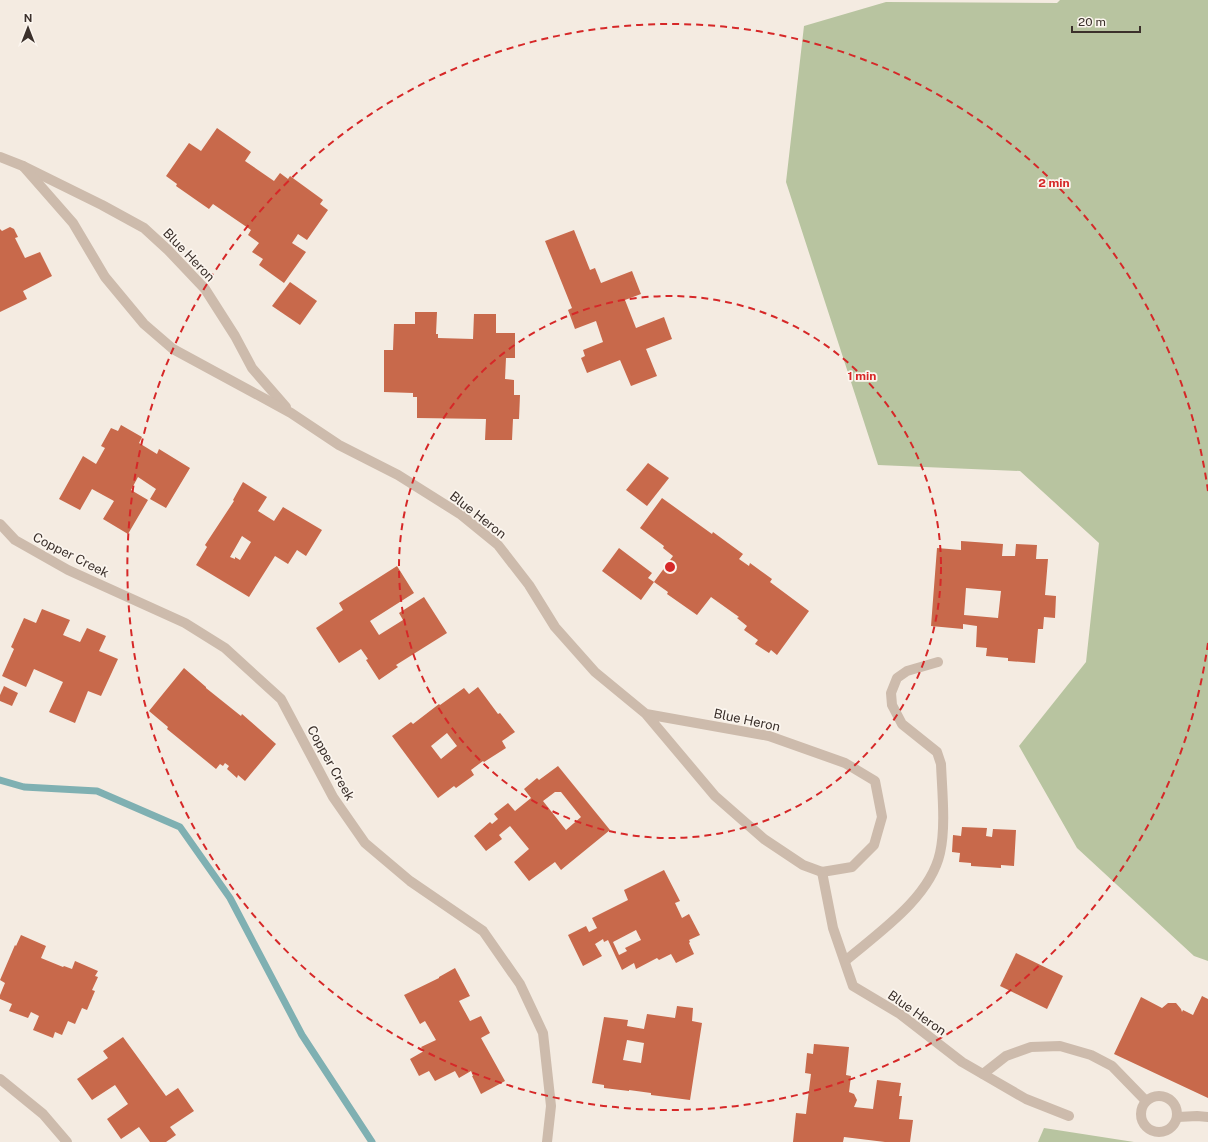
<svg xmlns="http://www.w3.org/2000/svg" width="1208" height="1142" font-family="'Public Sans',sans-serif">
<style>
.green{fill:#b8c4a0}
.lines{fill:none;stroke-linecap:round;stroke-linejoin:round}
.stream{stroke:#7fb0b2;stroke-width:7}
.building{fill:#c8694b;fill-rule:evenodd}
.service{stroke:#cdbbac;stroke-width:10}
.minor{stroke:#cdbbac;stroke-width:10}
.ring{fill:none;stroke:#d62828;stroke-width:2;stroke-dasharray:7 5}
.labels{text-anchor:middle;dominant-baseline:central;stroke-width:3.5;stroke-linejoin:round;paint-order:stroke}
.street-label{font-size:13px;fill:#3b302b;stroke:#fbf5ee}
.centre{fill:#d62828;stroke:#fbf5ee;stroke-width:2}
.ring-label{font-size:12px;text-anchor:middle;font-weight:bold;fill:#d62828;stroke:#fbf5ee;stroke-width:3.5;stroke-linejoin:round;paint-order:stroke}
</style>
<rect width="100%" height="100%" fill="#f4ebe1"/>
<g class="green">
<path d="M1060 0H1208V961L1194 956 1077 848 1019 746 1086 662 1099 543 1020 471 878 465 786 182 804 26 886 2 1057 3Z"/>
<path d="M1044 1128 1134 1142H1038Z"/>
</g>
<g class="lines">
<path class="stream" d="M0 780 24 787 97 791 180 827 230 898 302 1035 372 1142"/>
</g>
<g class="building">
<path d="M217 128 251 152 245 161 274 181 280 173 288 179 290 176 323 200 320 204 328 210 307 240 298 234 292 243 306 252 284 283 259 265 263 259 252 252 259 243 248 235 251 230 213 204 209 209 176 186 177 184 166 176 189 143 201 151Z"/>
<path d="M10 227 14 229 18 237 15 238 25 258 40 252 52 276 23 291 27 299 0 312V229L2 231Z"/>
<path d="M574 230 590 270 595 268 601 283 632 271 641 294 625 300 636 328 664 317 672 339 646 349 657 376 631 386 620 360 587 373 581 358 585 356 583 350 603 342 596 321 575 329 568 310 572 308 545 241Z"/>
<path d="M290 282 317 301 300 325 272 306Z"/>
<path d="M415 312H437L436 334H438V338L473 339 474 314H496V333H515V358H506L505 379 514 380V395H520L519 419H513L512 440H485L486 419 417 418V397H413V393L384 392V350H393L394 324H415Z"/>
<path d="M121 425 142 437 139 443 157 454 159 449 190 468 166 508 150 499 156 489 138 477 131 490 148 500 128 534 103 519 114 501 92 489 80 510 59 499 83 456 96 464 105 448 101 446 111 428 118 431Z"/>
<path d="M648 463 669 478 647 506 626 490Z"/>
<path d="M243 482 267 497 258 511 274 521 283 507 322 530 306 556 297 550 288 564 275 556 249 597 196 565 207 547 205 545 234 501 233 500ZM242 536 251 542 240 560 235 557V559L230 557Z"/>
<path d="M662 498 712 534 713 532 743 554 739 559 749 566 750 563 772 579 770 582 809 611 777 655 771 650 769 653 755 644 758 640 744 630 747 626 737 618 739 617 711 597 697 615 667 594 668 592 654 582 673 556 663 548 664 546 640 528Z"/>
<path d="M961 541 1003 544 1002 556H1015L1016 544 1037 545 1036 559H1048L1045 595 1056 596 1055 618 1044 617 1043 629H1038L1035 663 1008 661V658L986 656 987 648 976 647 977 626 963 624V629L931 626 937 548 961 550ZM966 588 1001 591 998 618 964 615Z"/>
<path d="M619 548 652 573 648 578 654 582 641 600 602 571Z"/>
<path d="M397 566 414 593 370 621 379 635 403 620 399 613 424 597 447 633 396 665 398 667 379 680 366 660 368 659 361 649 339 663 316 628 343 610 339 603Z"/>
<path d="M42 609 70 620 63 635 80 642 87 628 106 636 99 651 118 659 101 696 88 691 75 723 49 712 63 682 34 669 26 687 2 676 14 649 11 647 24 618 36 623Z"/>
<path d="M184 668 206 687V688L241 716 242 714 276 744 245 781 238 775 237 778 227 769 229 766 225 763 223 766 220 764 216 769 167 729 168 727 149 711Z"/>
<path d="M4 686 18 693 12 706 0 701V695Z"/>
<path d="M478 687 498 714 500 713 515 732 502 741 506 748 484 762 483 761 471 770 474 775 456 788 454 786 438 798 392 736 411 722 413 724 439 704 440 705 464 688 469 694ZM447 733 457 746 441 759 431 746Z"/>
<path d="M558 766 610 830 561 870 555 862 529 881 514 862 529 849 510 826 499 835 502 839 486 851 474 836 490 822 492 824 498 819 494 814 508 803 515 811 531 798 524 789 537 778 539 780ZM555 792H561L581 817 566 830 543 801Z"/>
<path d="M962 827 987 828 986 836 992 837 993 829 1016 830 1014 866 1001 865V868L971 866V863L959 862 960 853 952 852 953 835 961 836Z"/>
<path d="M664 870 680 901 675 903 682 918 689 914 700 935 689 940 690 942 689 943 694 954 676 963 671 954 659 960 657 958 636 969 634 963 622 970 608 940 604 942 603 939 595 944 602 956 583 966 568 935 586 926 589 932 597 928 592 918 628 900 624 890ZM636 930 641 940 625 948 627 951 619 955 613 942Z"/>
<path d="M21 935 46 946 41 958 63 967 64 966 72 969 75 961 98 971 95 976 98 977 92 990 95 991 87 1010 82 1008 75 1024 68 1021 62 1035 55 1032 53 1038 33 1030 39 1016 31 1012 28 1018 9 1011 12 1004 0 999V995L5 983 0 980 15 945 16 946Z"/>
<path d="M1016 953 1063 976 1047 1009 1000 986Z"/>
<path d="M455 968 470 996 459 1001 470 1021 481 1016 490 1033 481 1038 505 1081 481 1094 472 1076H473L471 1071 459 1078 455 1071 435 1081 429 1071 419 1076 410 1059 424 1051 421 1047 436 1040 425 1021 420 1024 404 995 439 978V977Z"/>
<path d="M1202 996 1208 999V1098L1114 1054 1141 997 1162 1008 1168 1003H1176L1181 1009 1182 1012 1183 1010 1193 1015Z"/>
<path d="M677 1006 693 1008 692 1021 702 1023 690 1100 651 1095V1093L629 1090V1091L604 1088V1085L592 1083 604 1017 628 1020 627 1026 644 1029 647 1014 675 1018ZM627 1040 644 1043 641 1063 623 1060Z"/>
<path d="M123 1037 166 1096 178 1088 194 1111 170 1127 176 1135 166 1142H150L139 1127 121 1139 107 1119 128 1104 115 1085 92 1100 77 1079 108 1058 103 1051Z"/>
<path d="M814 1044 849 1047 846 1075 851 1076 849 1092 854 1094 857 1100 854 1107 873 1109 877 1080 901 1083 899 1096H902L899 1119 913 1120 910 1142H885L844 1137 843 1142H793L796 1113 806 1114 811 1074 805 1073 807 1053 813 1054Z"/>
</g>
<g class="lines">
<g class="service">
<path d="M845 961C878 933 930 898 940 853 946 827 942 790 941 764L937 752 902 724 892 705 891 693 897 678 907 671 938 662"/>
<path d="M983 1074 1006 1056 1031 1047 1060 1046 1091 1055 1112 1066 1146 1101"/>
<circle cx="1159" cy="1114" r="18"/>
<path d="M1178 1117 1197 1116 1208 1117"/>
</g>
<g class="minor">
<path d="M0 157 23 166 102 205 144 228 168 250 205 289 235 336 252 368 286 407"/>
<path d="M23 166 73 223 105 277 144 324 173 349 291 413 339 445 398 475 460 514 498 545 529 585 555 627 595 672 646 714 715 796 764 839 803 865 822 872 852 867 874 845 882 817 875 781 845 763 769 736 646 714"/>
<path d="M0 524 15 540 68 570 185 623 225 648 281 699 333 797 365 843 410 881 483 931 520 984 543 1033 551 1106 547 1142"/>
<path d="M822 872 833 928 853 986 900 1014 962 1062 1026 1099 1069 1116"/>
<path d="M0 1079 43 1114 67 1142"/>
</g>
</g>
<g class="ring">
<circle cx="670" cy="567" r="271"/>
<path d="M1208 643A543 543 0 1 1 1208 491"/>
</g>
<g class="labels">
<g class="street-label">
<text transform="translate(189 255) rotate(46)">Blue Heron</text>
<text transform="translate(478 515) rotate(38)">Blue Heron</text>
<text transform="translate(71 555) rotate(27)">Copper Creek</text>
<text transform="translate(747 720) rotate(12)">Blue Heron</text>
<text transform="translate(331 763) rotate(61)">Copper Creek</text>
<text transform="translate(917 1013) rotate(35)">Blue Heron</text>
</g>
</g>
<circle cx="670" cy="567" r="6" class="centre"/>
<g class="ring-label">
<text x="1054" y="187">2 min</text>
<text x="862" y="380">1 min</text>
</g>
<g transform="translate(28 28)" stroke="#fbf5ee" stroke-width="3" paint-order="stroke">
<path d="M0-3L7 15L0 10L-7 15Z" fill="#3b302b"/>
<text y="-6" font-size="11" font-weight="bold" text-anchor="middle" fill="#3b302b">N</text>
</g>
<path d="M1072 26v6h68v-6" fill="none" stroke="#3b302b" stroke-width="2"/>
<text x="1078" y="26" font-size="12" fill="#3b302b" stroke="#fbf5ee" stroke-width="3" paint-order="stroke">20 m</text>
</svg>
